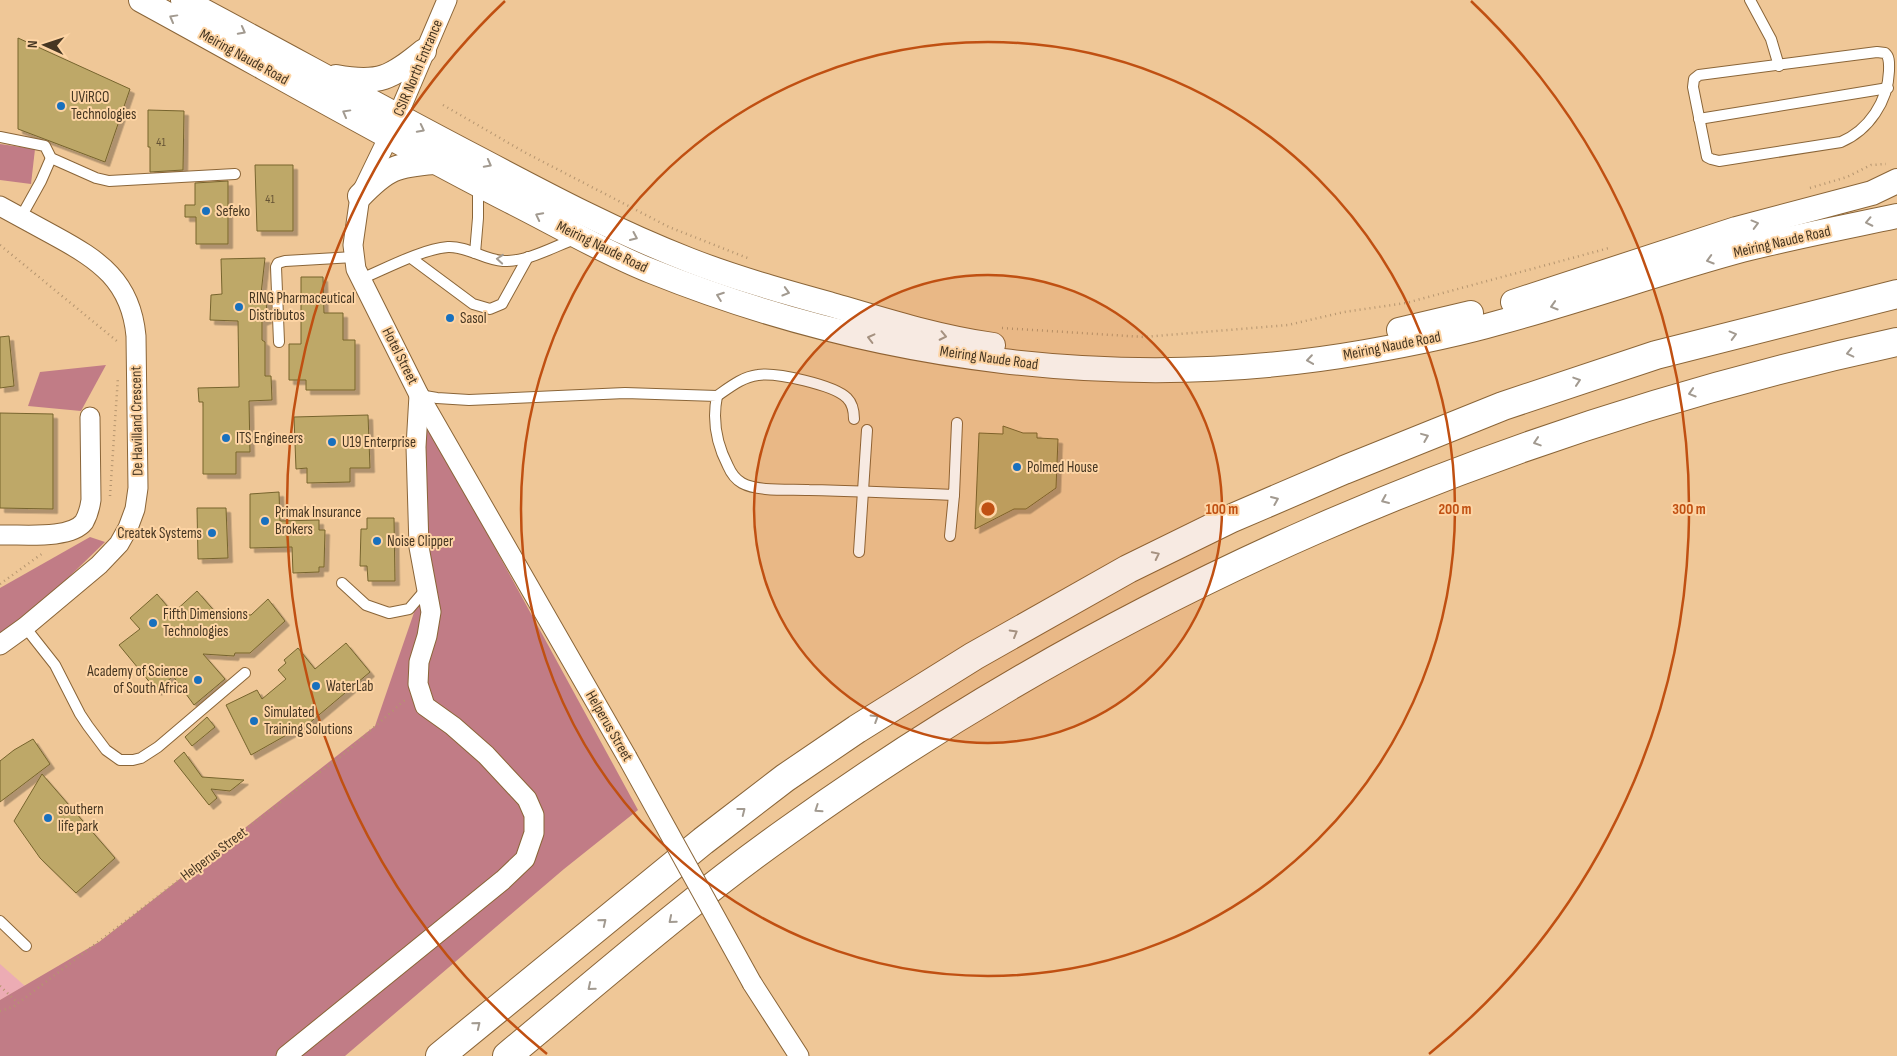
<svg xmlns="http://www.w3.org/2000/svg" width="1897" height="1056" font-family="'Sofia Sans Condensed',sans-serif">
<style>
.green{fill:#ecacb4}
.forest{fill:#c17c86}
.building{fill:#bea868;stroke:#76642d;filter:url(#shadow)}
.lines{fill:none;stroke-linecap:round;stroke-linejoin:round}
.service-casing{stroke:#8a6538;stroke-width:12}
.minor-casing{stroke:#8a6538;stroke-width:21}
.tertiary-casing{stroke:#8a6538;stroke-width:26}
.motorway-casing{stroke:#8a6538;stroke-width:30}
.path{stroke:#b5956f;stroke-width:2.5;stroke-dasharray:1 4;stroke-linecap:butt}
.service{stroke:#fff;stroke-width:10}
.minor{stroke:#fff;stroke-width:19}
.tertiary{stroke:#fff;stroke-width:24}
.motorway{stroke:#fff;stroke-width:28}
.minor-bridge-casing{stroke:#8a6538;stroke-width:21;stroke-linecap:butt}
.minor-bridge{stroke:#fff;stroke-width:19}
.oneway{stroke:#a29a90}
.ring{fill:none;stroke:#c05012;stroke-width:2.5}
.poi-dot{fill:#1870be;stroke:#fdd4a4;stroke-width:2}
.labels{text-anchor:middle;dominant-baseline:central;stroke-width:4;stroke-linejoin:round;paint-order:stroke}
.number-label{font-size:12px;fill:#645234}
.street-label{font-size:15px;fill:#463622;stroke:#fdd4a4}
.poi-label{font-size:15px;fill:#463622;stroke:#fdd4a4;text-anchor:start}
.centre{fill:#c05012;stroke:#fdd4a4;stroke-width:2.5}
.ring-label{font-size:15px;text-anchor:middle;font-weight:bold;fill:#c05012;stroke:#fdd4a4;stroke-width:4;stroke-linejoin:round;paint-order:stroke}
</style>
<defs>
<filter id="shadow"><feDropShadow dx="4.5" dy="4.5" stdDeviation="0" flood-color="#0004"/></filter>
</defs>
<rect width="100%" height="100%" fill="#efc797"/>
<path class="green" d="M0 964 25 986 0 1000Z"/>
<g class="forest">
<path d="M0 144 35 149 31 184 0 180Z"/>
<path d="M106 365 81 411 28 406 40 372Z"/>
<path d="M426 421 638 810 564 869 345 1056H0V1000L99 942 375 726 419 598Z"/>
<path d="M90 537 105 542 0 644V588Z"/>
</g>
<g class="building">
<path d="M18 38 130 89 105 162 18 129Z"/>
<path d="M148 110 184 111 183 170 150 172V147H148Z"/>
<path d="M255 165H293V231H257Z"/>
<path d="M228 181V244H196V217H185V205H195V183Z"/>
<path d="M265 258 261 294H266L267 319 262 321V340L265 342V376H271L272 400 249 401 250 452H236V474H203V402H199L198 388 239 387 238 321 210 320 211 295 222 294 221 259Z"/>
<path d="M301 277H323L324 313H343V340H355V390H306V380H289V344H301Z"/>
<path d="M9 336 14 386 0 388V337Z"/>
<path d="M0 413 53 414V509L0 508Z"/>
<path d="M368 415 370 468H350V482L307 483V468L296 469 294 417Z"/>
<path d="M1003 426 1023 433H1037V438L1058 439 1056 488 1026 509H1014L975 529 979 433 1003 434Z"/>
<path d="M279 492 280 521 319 520V530H325L324 567H319V572L293 573 292 547 250 548V494Z"/>
<path d="M197 508H226L228 558 198 559Z"/>
<path d="M367 518H394L395 581H368L367 566H360L361 529H367Z"/>
<path d="M197 591 217 614 251 615 268 599 285 621 250 653H235L234 656 203 654 225 679 194 705 173 676 157 691 119 645 140 629 130 618 157 594 173 613Z"/>
<path d="M346 643 370 672 301 730 299 728 251 755 226 705 257 690 262 699 286 679 278 670 286 663 284 660 298 648 315 669Z"/>
<path d="M207 717 215 727 192 746 185 737Z"/>
<path d="M33 739 50 764 0 802V761L14 750Z"/>
<path d="M184 752 202 777 244 780 230 791 211 789 217 798 209 805 174 761Z"/>
<path d="M42 774 115 858 76 893 40 858 14 821Z"/>
</g>
<g class="lines">
<g class="service-casing">
<g id="service">
<path d="M1750 0 1771 39 1779 66"/>
<path d="M1877 52 1885 53C1890 57 1889 64 1889 71 1888 101 1869 130 1841 142L1719 161 1711 159 1707 157 1693 87 1694 79 1699 75Z"/>
<path d="M1699 119 1888 88"/>
<path d="M0 137 45 146 51 158 96 178 109 181 235 174"/>
<path d="M21 217 41 181 51 158"/>
<path d="M475 253 478 218V185"/>
<path d="M411 258 473 304 490 309 502 304 528 257"/>
<path d="M361 279C385 269 422 249 448 247 467 246 484 260 503 261 528 262 555 246 577 238"/>
<path d="M279 342 276 267 278 263 285 261 354 257"/>
<path d="M419 395 437 398 469 400 625 393 717 396C712 421 716 443 728 466 731 473 735 479 742 483 758 492 791 489 809 490 858 491 906 493 954 495L957 423"/>
<path d="M717 396C730 387 742 377 758 375 776 372 834 385 847 398 853 404 854 411 854 419"/>
<path d="M950 536 954 495"/>
<path d="M859 552 867 430"/>
<path d="M342 583 366 605 389 613 409 609 427 588"/>
<path d="M25 627 55 665 80 714 88 726 106 750 120 760H133L141 758 158 747 245 673"/>
<path d="M0 921 26 946"/>
</g>
</g>
<g class="minor-casing">
<g id="minor">
<path d="M447 0 389 136 360 196 353 245 356 269 419 395 627 757"/>
<path d="M0 206C18 216 37 226 55 236 99 260 131 281 136 336L138 488 135 509 128 528 119 544 99 565 25 627 0 645"/>
<path d="M0 535C21 534 70 540 84 522 88 515 90 507 91 500L90 417"/>
<path d="M752 983 799 1056"/>
<path d="M286 1056 503 880 525 859 534 833V815L527 799 486 755 453 726 425 706 418 684 419 662 427 636 431 612 419 547 416 447 419 395"/>
</g>
</g>
<g class="tertiary-casing">
<g id="tertiary">
<path d="M141 0C264 67 385 137 510 201 556 224 603 252 651 271 875 361 1127 394 1365 352 1411 344 1456 335 1501 322 1582 300 1661 272 1742 250 1793 237 1845 227 1897 216"/>
<path d="M183 0C283 53 381 108 481 160 549 196 617 232 689 260 735 278 782 291 829 304 883 320 937 337 993 345"/>
<path d="M336 77C379 85 391 78 424 51"/>
<path d="M360 196C387 168 396 165 434 162"/>
<path d="M1513 302 1736 229 1872 193 1897 181"/>
<path d="M1399 330 1471 313"/>
</g>
</g>
<g class="motorway-casing">
<g id="motorway">
<path d="M440 1056 703 841 785 778 857 729 974 656 1128 569 1230 519 1344 470 1503 406 1656 355 1897 294"/>
<path d="M507 1056C599 980 689 901 786 832 1119 592 1496 429 1897 342"/>
</g>
</g>
<g class="path">
<path d="M443 105 526 153 669 227 750 259"/>
<path d="M1810 188 1847 177 1871 165 1886 164"/>
<path d="M0 245 118 342"/>
<path d="M1002 328 1144 337 1288 325 1344 312 1406 303 1609 248"/>
<path d="M110 496 118 377"/>
<path d="M0 584 43 553"/>
<path d="M0 986 18 1003"/>
<path d="M0 1011 13 1007 345 753 406 699"/>
</g>
<use href="#service" class="service"/>
<use href="#minor" class="minor"/>
<use href="#tertiary" class="tertiary"/>
<use href="#motorway" class="motorway"/>
<g class="minor-bridge-casing">
<path id="minor-bridge" d="M627 757 752 983"/>
</g>
<use href="#minor-bridge" class="minor-bridge"/>
</g>
<defs><path id="oneway-chevron" d="M-2-3.5L2.5 0L-2 3.5" fill="none" stroke-width="1.6" stroke-linecap="round" stroke-linejoin="round" transform="scale(1.25)"/></defs>
<g class="oneway">
<use href="#oneway-chevron" transform="translate(173 18) rotate(-151)"/>
<use href="#oneway-chevron" transform="translate(242 31) rotate(28)"/>
<use href="#oneway-chevron" transform="translate(346 113) rotate(-151)"/>
<use href="#oneway-chevron" transform="translate(421 129) rotate(27)"/>
<use href="#oneway-chevron" transform="translate(488 164) rotate(28)"/>
<use href="#oneway-chevron" transform="translate(539 216) rotate(-153)"/>
<use href="#oneway-chevron" transform="translate(1869 222) rotate(168)"/>
<use href="#oneway-chevron" transform="translate(1755 224) rotate(-15)"/>
<use href="#oneway-chevron" transform="translate(634 237) rotate(24)"/>
<use href="#oneway-chevron" transform="translate(500 259) rotate(-175)"/>
<use href="#oneway-chevron" transform="translate(1710 260) rotate(164)"/>
<use href="#oneway-chevron" transform="translate(786 292) rotate(16)"/>
<use href="#oneway-chevron" transform="translate(720 296) rotate(-160)"/>
<use href="#oneway-chevron" transform="translate(1554 306) rotate(163)"/>
<use href="#oneway-chevron" transform="translate(1733 335) rotate(-15)"/>
<use href="#oneway-chevron" transform="translate(943 336) rotate(12)"/>
<use href="#oneway-chevron" transform="translate(871 338) rotate(-166)"/>
<use href="#oneway-chevron" transform="translate(1850 353) rotate(167)"/>
<use href="#oneway-chevron" transform="translate(1310 360) rotate(172)"/>
<use href="#oneway-chevron" transform="translate(1577 381) rotate(-18)"/>
<use href="#oneway-chevron" transform="translate(1692 393) rotate(163)"/>
<use href="#oneway-chevron" transform="translate(1425 437) rotate(-22)"/>
<use href="#oneway-chevron" transform="translate(1537 442) rotate(162)"/>
<use href="#oneway-chevron" transform="translate(1275 500) rotate(-23)"/>
<use href="#oneway-chevron" transform="translate(1385 500) rotate(157)"/>
<use href="#oneway-chevron" transform="translate(1156 555) rotate(-26)"/>
<use href="#oneway-chevron" transform="translate(1014 633) rotate(-30)"/>
<use href="#oneway-chevron" transform="translate(875 718) rotate(-32)"/>
<use href="#oneway-chevron" transform="translate(818 809) rotate(146)"/>
<use href="#oneway-chevron" transform="translate(742 811) rotate(-38)"/>
<use href="#oneway-chevron" transform="translate(672 920) rotate(140)"/>
<use href="#oneway-chevron" transform="translate(603 922) rotate(-39)"/>
<use href="#oneway-chevron" transform="translate(591 987) rotate(140)"/>
<use href="#oneway-chevron" transform="translate(477 1025) rotate(-39)"/>
</g>
<circle cx="988" cy="509" r="234" fill="#c05012" fill-opacity=".12"/>
<g class="ring">
<circle cx="988" cy="509" r="234"/>
<circle cx="988" cy="509" r="467"/>
<path d="M547 1054A701 701 0 0 1 505 1M1471 1A701 701 0 0 1 1429 1054"/>
</g>
<g class="poi-dot">
<circle cx="61" cy="106" r="5"/>
<circle cx="206" cy="211" r="5"/>
<circle cx="239" cy="307" r="5"/>
<circle cx="450" cy="318" r="5"/>
<circle cx="226" cy="438" r="5"/>
<circle cx="332" cy="442" r="5"/>
<circle cx="1017" cy="467" r="5"/>
<circle cx="265" cy="521" r="5"/>
<circle cx="212" cy="533" r="5"/>
<circle cx="377" cy="541" r="5"/>
<circle cx="153" cy="623" r="5"/>
<circle cx="198" cy="680" r="5"/>
<circle cx="316" cy="686" r="5"/>
<circle cx="254" cy="721" r="5"/>
<circle cx="48" cy="818" r="5"/>
</g>
<g class="labels">
<g class="number-label">
<text x="161" y="142">41</text>
<text x="270" y="199">41</text>
</g>
<g class="street-label">
<text transform="translate(244 57) rotate(29)">Meiring Naude Road</text>
<text transform="translate(418 68) rotate(-67)">CSIR North Entrance</text>
<text transform="translate(1782 242) rotate(-13)">Meiring Naude Road</text>
<text transform="translate(602 247) rotate(26)">Meiring Naude Road</text>
<text transform="translate(1392 346) rotate(-11)">Meiring Naude Road</text>
<text transform="translate(400 356) rotate(63)">Hotel Street</text>
<text transform="translate(989 358) rotate(8)">Meiring Naude Road</text>
<text transform="translate(137 421) rotate(-91)">De Havilland Crescent</text>
<text transform="translate(609 726) rotate(60)">Helperus Street</text>
<text transform="translate(214 854) rotate(-37)">Helperus Street</text>
</g>
<g class="poi-label">
<text x="71" y="97">UViRCO<tspan x="71" dy="17">Technologies</tspan></text>
<text x="216" y="211">Sefeko</text>
<text x="249" y="298">RING Pharmaceutical<tspan x="249" dy="17">Distributos</tspan></text>
<text x="460" y="318">Sasol</text>
<text x="236" y="438">ITS Engineers</text>
<text x="342" y="442">U19 Enterprise</text>
<text x="1027" y="467">Polmed House</text>
<text x="275" y="512">Primak Insurance<tspan x="275" dy="17">Brokers</tspan></text>
<text x="202" y="533" text-anchor="end">Createk Systems</text>
<text x="387" y="541">Noise Clipper</text>
<text x="163" y="614">Fifth Dimensions<tspan x="163" dy="17">Technologies</tspan></text>
<text x="188" y="671" text-anchor="end">Academy of Science<tspan x="188" dy="17">of South Africa</tspan></text>
<text x="326" y="686">WaterLab</text>
<text x="264" y="712">Simulated<tspan x="264" dy="17">Training Solutions</tspan></text>
<text x="58" y="809">southern<tspan x="58" dy="17">life park</tspan></text>
</g>
</g>
<circle cx="988" cy="509" r="8" class="centre"/>
<g class="ring-label">
<text x="1222" y="514">100 m</text>
<text x="1455" y="514">200 m</text>
<text x="1689" y="514">300 m</text>
</g>
<g transform="translate(45 45) rotate(273)" stroke="#fdd4a4" stroke-width="4" paint-order="stroke">
<path d="M0-4L9 19L0 12L-9 19Z" fill="#463622"/>
<text y="-8" font-size="14" font-weight="bold" text-anchor="middle" fill="#463622">N</text>
</g>
</svg>
